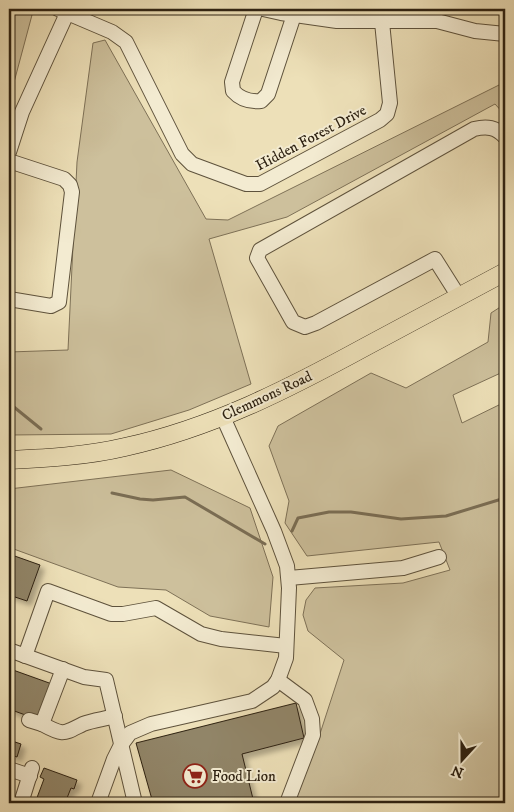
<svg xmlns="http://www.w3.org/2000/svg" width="514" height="812" font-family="'IM FELL DW Pica',serif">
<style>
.green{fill:#cdc09c;stroke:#7e7157}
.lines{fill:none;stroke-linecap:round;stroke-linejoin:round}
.stream{stroke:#7a6d54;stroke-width:3}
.building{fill:#918568;stroke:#2e2212;filter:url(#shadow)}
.minor-casing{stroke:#5e523c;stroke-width:16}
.major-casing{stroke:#2e2212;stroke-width:19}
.minor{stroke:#f3ebd1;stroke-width:14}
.major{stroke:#ede0b8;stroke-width:18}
.labels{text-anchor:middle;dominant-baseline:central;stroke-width:4;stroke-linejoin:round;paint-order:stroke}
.street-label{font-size:15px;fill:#2e2212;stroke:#f3ebd1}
.poi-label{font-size:15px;fill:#2e2212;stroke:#f3ebd1;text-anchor:start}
</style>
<defs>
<filter id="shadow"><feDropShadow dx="4.5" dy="4.5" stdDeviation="2.5" flood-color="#0004"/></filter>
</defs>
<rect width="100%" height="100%" fill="#ede0b8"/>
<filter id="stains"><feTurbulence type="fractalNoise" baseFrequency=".004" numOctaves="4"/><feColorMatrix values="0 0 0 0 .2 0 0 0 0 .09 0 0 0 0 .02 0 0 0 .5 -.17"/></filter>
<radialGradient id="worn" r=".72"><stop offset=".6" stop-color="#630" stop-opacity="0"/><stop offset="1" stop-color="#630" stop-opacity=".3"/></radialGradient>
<g class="green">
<path d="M9 9H17L32 15 9 101Z"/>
<path d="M105 40 206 219 228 220 501 84 505 90V115L495 104 287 217 209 239 251 384 189 410 111 434 9 435V352L68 350 77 162 93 43Z"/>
<path d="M505 304V371L453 395 462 423 505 402V803H293L316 746 344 660 308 631 303 615 306 600 315 588 403 583 450 570 439 542 307 556 285 523 289 501 269 446 278 426 371 373 406 388 488 342 491 313Z"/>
<path d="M171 470 250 508 273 577 269 627 210 616 166 590 118 587 11 548 9 546V489Z"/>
</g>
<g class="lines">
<g class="stream">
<path d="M9 403 41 429"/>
<path d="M112 493 140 499 153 500 185 497 265 544"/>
<path d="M292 531 298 518 329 512H351L401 519 446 516 505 498"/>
</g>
</g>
<g class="building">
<path d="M9 554 40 565 27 601 9 595Z"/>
<path d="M13 670 52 684 39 720 9 709V673L12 674Z"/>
<path d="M296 703 304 738 242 754 254 803H153L136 743Z"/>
<path d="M9 740 21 744 17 757 9 754Z"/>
<path d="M44 768 77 780 74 789 71 788 65 803H35L44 779 40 777Z"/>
</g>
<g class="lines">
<g class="minor-casing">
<g id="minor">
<path d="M58 9 112 32 126 42 182 154 192 164 246 184H260L380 120 387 114 390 103 382 22 384 9"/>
<path d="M256 9 232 82 233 91C241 100 250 102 261 101L268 94 294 15"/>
<path d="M263 9 281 13 337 21H437L475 31 505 34"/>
<path d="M9 152 22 112 69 9"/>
<path d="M9 161 64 179 70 185 72 192 59 302 51 306 9 299"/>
<path d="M459 297 435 259 316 323 305 327 293 322 257 258 260 250 474 129C487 126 496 127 505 137"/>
<path d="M289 578 403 568 439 557"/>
<path d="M9 650 84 677 106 680 135 803"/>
<path d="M25 656 48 591 111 614H123L156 608 201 634 221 639 286 646"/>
<path d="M63 669 42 724C64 736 63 734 83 724 93 720 105 719 115 716"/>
<path d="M278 680 305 700 312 719 313 735 287 803"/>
<path d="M29 720 42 724"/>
<path d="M9 769 30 776"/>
<path d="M21 803 32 768"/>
<path d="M98 803 114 759 121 745 130 733 151 724 252 701 273 687 278 680 286 658 289 588 287 566 274 531 223 417"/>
</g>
</g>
<g class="major-casing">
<path id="major" d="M9 460C48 458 87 456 125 447 212 428 288 389 365 347 412 322 459 297 505 272"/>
</g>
<use href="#minor" class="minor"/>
<use href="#major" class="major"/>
</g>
<defs>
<g id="supermarket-ring" transform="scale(1.25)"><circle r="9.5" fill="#f3ebd1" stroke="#8f2418" stroke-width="1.5"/><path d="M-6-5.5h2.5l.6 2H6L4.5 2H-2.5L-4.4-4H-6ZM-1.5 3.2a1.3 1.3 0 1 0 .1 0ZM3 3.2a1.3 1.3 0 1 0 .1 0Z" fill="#8f2418"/></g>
</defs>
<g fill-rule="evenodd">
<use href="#supermarket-ring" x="195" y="776"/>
</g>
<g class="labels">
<g class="street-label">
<text transform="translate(311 138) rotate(-28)">Hidden Forest Drive</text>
<text transform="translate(267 396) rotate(-25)">Clemmons Road</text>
</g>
<g class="poi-label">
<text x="212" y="776">Food Lion</text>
</g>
</g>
<rect width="514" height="812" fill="none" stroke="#ede0b8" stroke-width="30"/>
<rect x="10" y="10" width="494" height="792" fill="none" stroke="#2e2212" stroke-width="2.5"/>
<rect x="15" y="15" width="484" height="782" fill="none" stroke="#2e2212"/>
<g transform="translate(462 760) rotate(201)" stroke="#f3ebd1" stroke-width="4" paint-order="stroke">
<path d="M0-4L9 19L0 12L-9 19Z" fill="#2e2212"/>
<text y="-8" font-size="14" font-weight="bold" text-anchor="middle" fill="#2e2212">N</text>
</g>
<rect width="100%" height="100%" filter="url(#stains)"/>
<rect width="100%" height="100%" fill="url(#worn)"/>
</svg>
